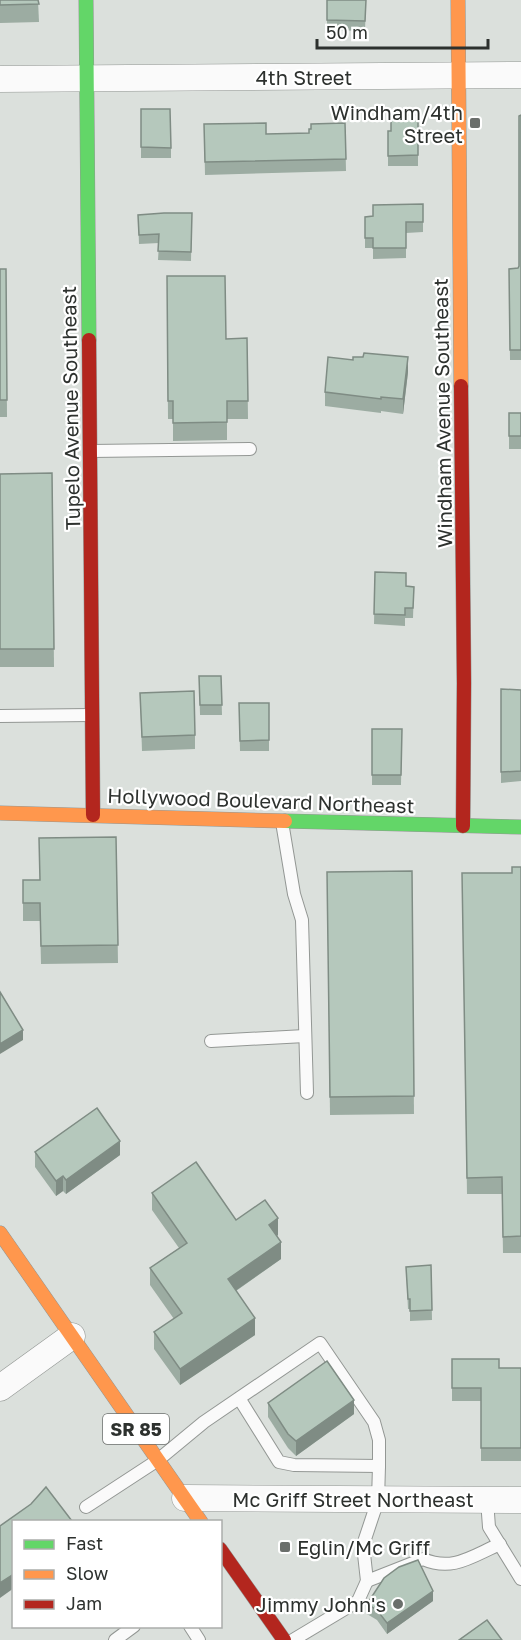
<svg xmlns="http://www.w3.org/2000/svg" width="521" height="1640" font-family="'Golos Text',sans-serif">
<style>
.lines{fill:none;stroke-linecap:round;stroke-linejoin:round}
.lane-casing{stroke:#939794;stroke-width:14}
.street-casing{stroke:#939794;stroke-width:27}
.fast-casing{stroke:#939794;stroke-width:15}
.slow-casing{stroke:#939794;stroke-width:15}
.jam-casing{stroke:#939794;stroke-width:15}
.lane{stroke:#fafafa;stroke-width:12}
.street{stroke:#fafafa;stroke-width:26}
.fast{stroke:#63d668;stroke-width:14}
.slow{stroke:#ff974d;stroke-width:14}
.jam{stroke:#b3261e;stroke-width:14}
.wall{fill:#9caca2}
.shaded-wall{fill:#7f8c84}
.building{fill:#b5c8bc;stroke:#7f8c84;stroke-width:1.5}
.poi-dot{fill:#6a6e6b;stroke:#fff;stroke-width:2}
.labels{text-anchor:middle;dominant-baseline:central;stroke-width:4.5;stroke-linejoin:round;paint-order:stroke}
.shield{fill:#fff;stroke:#6c6f6d;stroke-width:1.5}
.shield-label{font-size:18px;font-weight:bold;fill:#2d312e}
.street-label{font-size:20px;fill:#2d312e;stroke:#fff}
.poi-label{font-size:20px;fill:#2d312e;stroke:#fff;text-anchor:end}
</style>
<rect width="100%" height="100%" fill="#dbe0dc"/>
<g class="lines">
<g class="lane-casing">
<g id="lane">
<path d="M91 451 250 449"/>
<path d="M0 716 91 715"/>
<path d="M282 822 294 894 302 920 307 1093"/>
<path d="M211 1041 305 1036"/>
<path d="M379 1466 378 1500 363 1545 367 1581 423 1559C453 1572 472 1556 500 1544"/>
<path d="M487 1500 489 1527 521 1579"/>
<path d="M86 1507 158 1460 204 1422 320 1343 374 1422 379 1440V1466L294 1465 279 1462 239 1398"/>
<path d="M190 1626 199 1640"/>
<path d="M115 1640 134 1626"/>
<path d="M293 1640 358 1601 367 1581"/>
</g>
</g>
<g class="street-casing">
<g id="street">
<path d="M0 79 521 75"/>
<path d="M0 1388 72 1336"/>
<path d="M185 1498 521 1500"/>
</g>
</g>
<g class="fast-casing">
<g id="fast">
<path d="M86 0 89 340"/>
<path d="M285 821 521 827"/>
</g>
</g>
<g class="slow-casing">
<g id="slow">
<path d="M458 0 461 386"/>
<path d="M0 813 285 821"/>
<path d="M0 1233 201 1522"/>
</g>
</g>
<g class="jam-casing">
<g id="jam">
<path d="M89 340 93 815"/>
<path d="M461 386 464 683 463 826"/>
<path d="M220 1549 284 1640"/>
</g>
</g>
<use href="#lane" class="lane"/>
<use href="#street" class="street"/>
<use href="#fast" class="fast"/>
<use href="#slow" class="slow"/>
<use href="#jam" class="jam"/>
</g>
<g class="wall">
<path d="M0 0H38L39 22 0 23Z"/>
<path d="M327 0H366L365 31 327 30Z"/>
<path d="M141 109 171 148V158H141Z"/>
<path d="M418 115V166H388V131H391Z"/>
<path d="M521 115V360H510L509 269 518 268 519 266Z"/>
<path d="M345 123 346 171 205 175 204 124 266 134 309 133Z"/>
<path d="M423 204V232L406 233V258L373 259V248H365V227L373 216Z"/>
<path d="M192 213 191 261 158 260 159 243 139 244 138 215Z"/>
<path d="M0 269H6L7 417H0Z"/>
<path d="M167 276 226 339 247 338 248 419H227V440L173 441V419H168Z"/>
<path d="M408 372 403 414 381 411V413L325 406V392Z"/>
<rect x="509" y="413" width="12" height="36"/>
<path d="M52 473 54 667H0V474Z"/>
<path d="M375 572 406 586 414 587 413 618H405V626L374 624Z"/>
<path d="M199 676H221L222 715H200Z"/>
<path d="M501 689 521 690V781L501 783Z"/>
<path d="M140 693 195 735V749L142 751Z"/>
<path d="M239 703H269V751H240Z"/>
<path d="M372 729H402L401 785H372Z"/>
<path d="M116 837 118 963 41 964 40 921H23V880H40Z"/>
<path d="M521 867V1253H503L502 1194H467L462 873H512Z"/>
<path d="M412 871 414 1114 330 1115 327 872Z"/>
<path d="M35 1152 120 1155 66 1194 63 1191 56 1196 35 1167Z"/>
<path d="M152 1193 236 1220 278 1235 277 1236 281 1259 236 1291 255 1335 180 1385 154 1349V1332L174 1319 150 1285V1268L179 1248 152 1210Z"/>
<path d="M431 1265 432 1320 410 1321V1309H408L406 1267Z"/>
<path d="M452 1359 499 1368H521V1461H481V1401H452Z"/>
<path d="M268 1403 354 1414 296 1456 288 1448 268 1417Z"/>
<path d="M433 1601 387 1634 377 1620 367 1614V1604Z"/>
</g>
<g class="shaded-wall">
<path d="M408 357V372L403 414V399Z"/>
<path d="M23 1030V1040L0 1054V1044Z"/>
<path d="M120 1141V1155L66 1194V1180Z"/>
<path d="M63 1176V1191L56 1196V1181Z"/>
<path d="M278 1218V1235L269 1242V1225Z"/>
<path d="M281 1242V1259L228 1296V1279Z"/>
<path d="M255 1318V1335L180 1385V1369Z"/>
<path d="M354 1400V1414L296 1456V1441Z"/>
<path d="M14 1574V1588L0 1598V1583Z"/>
<path d="M433 1591V1601L387 1634V1623Z"/>
</g>
<g class="building">
<path d="M0 0H38L39 4 0 5Z"/>
<path d="M327 0H366L365 21 327 20Z"/>
<path d="M141 109H170L171 148 141 147Z"/>
<path d="M391 115H418V155L388 156V131H391Z"/>
<path d="M521 115V350H510L509 269 518 268 519 266V116Z"/>
<path d="M266 123V134L309 133V129H311V124L345 123 346 159 205 162 204 124Z"/>
<path d="M423 204V222H406V248H373V238H365V217L373 216V205Z"/>
<path d="M164 213H192L191 252 158 251 159 234 139 235 138 215Z"/>
<path d="M0 269H6L7 400H0Z"/>
<path d="M167 276H225L226 339 247 338 248 401H227V422L173 423V401H168Z"/>
<path d="M364 353 408 357 403 399 381 397V399L325 392 328 357 353 360V357H363Z"/>
<rect x="509" y="413" width="12" height="23"/>
<path d="M52 473 54 649H0V474Z"/>
<path d="M375 572 406 573V586L414 587 413 608H405V615L374 614Z"/>
<path d="M199 676H221L222 705H200Z"/>
<path d="M501 689 521 690V771L501 772Z"/>
<path d="M194 691 195 735 142 737 140 693Z"/>
<path d="M239 703H269V740L240 741Z"/>
<path d="M372 729H402L401 775H372Z"/>
<path d="M116 837 118 945 41 946 40 903H23V880H40L39 838Z"/>
<path d="M512 867H521V1236L503 1237 502 1177 467 1178 462 873H512Z"/>
<path d="M412 871 414 1096 330 1097 327 872Z"/>
<path d="M0 992 23 1030 0 1044Z"/>
<path d="M97 1108 120 1141 66 1180 63 1176 56 1181 35 1152Z"/>
<path d="M196 1162 236 1220 265 1200 278 1218 269 1225 281 1242 228 1279 255 1318 180 1369 154 1332 182 1313 150 1268 187 1243 152 1193Z"/>
<path d="M431 1265 432 1310 410 1311V1299H408L406 1267Z"/>
<path d="M452 1359H499V1368H521V1448H481V1388H452Z"/>
<path d="M327 1361 354 1400 296 1441 288 1434 268 1403Z"/>
<path d="M46 1487 72 1521H14V1574L0 1583V1526L31 1504Z"/>
<path d="M418 1560 433 1591 387 1623 377 1610 367 1604 384 1578 399 1567Z"/>
<path d="M487 1620 502 1640H459Z"/>
</g>
<g class="poi-dot">
<rect x="469" y="117" width="12" height="12" rx="3"/>
<rect x="279" y="1541" width="12" height="12" rx="3"/>
<circle cx="398" cy="1604" r="6"/>
</g>
<g class="labels">
<rect class="shield" x="103" y="1414" width="66" height="30" rx="4.5"/>
<g class="shield-label">
<text x="136" y="1429">SR 85</text>
</g>
<g class="street-label">
<text x="304" y="77">4th Street</text>
<text transform="translate(70 408) rotate(-91)">Tupelo Avenue Southeast</text>
<text transform="translate(442 413) rotate(-91)">Windham Avenue Southeast</text>
<text transform="translate(261 800) rotate(2)">Hollywood Boulevard Northeast</text>
<text x="353" y="1499">Mc Griff Street Northeast</text>
</g>
<g class="poi-label">
<text x="463" y="112">Windham/4th<tspan x="463" dy="23">Street</tspan></text>
<text x="297" y="1547" text-anchor="start">Eglin/Mc Griff</text>
<text x="386" y="1604">Jimmy John's</text>
</g>
</g>
<rect x="12" y="1520" width="210" height="108" fill="#ffffff" stroke="#abadab" stroke-width="1.5"/>
<rect x="24" y="1540" width="30" height="9" fill="#63d668" stroke="#abadab" stroke-width="1.5"/>
<text x="66" y="1550" font-size="18" fill="#2d312e">Fast</text>
<rect x="24" y="1570" width="30" height="9" fill="#ff974d" stroke="#abadab" stroke-width="1.5"/>
<text x="66" y="1580" font-size="18" fill="#2d312e">Slow</text>
<rect x="24" y="1600" width="30" height="9" fill="#b3261e" stroke="#abadab" stroke-width="1.5"/>
<text x="66" y="1610" font-size="18" fill="#2d312e">Jam</text>
<path d="M317 39v9h171v-9" fill="none" stroke="#2d312e" stroke-width="3"/>
<text x="326" y="39" font-size="18" fill="#2d312e" stroke="#ffffff" stroke-width="4.5" paint-order="stroke">50 m</text>
</svg>
